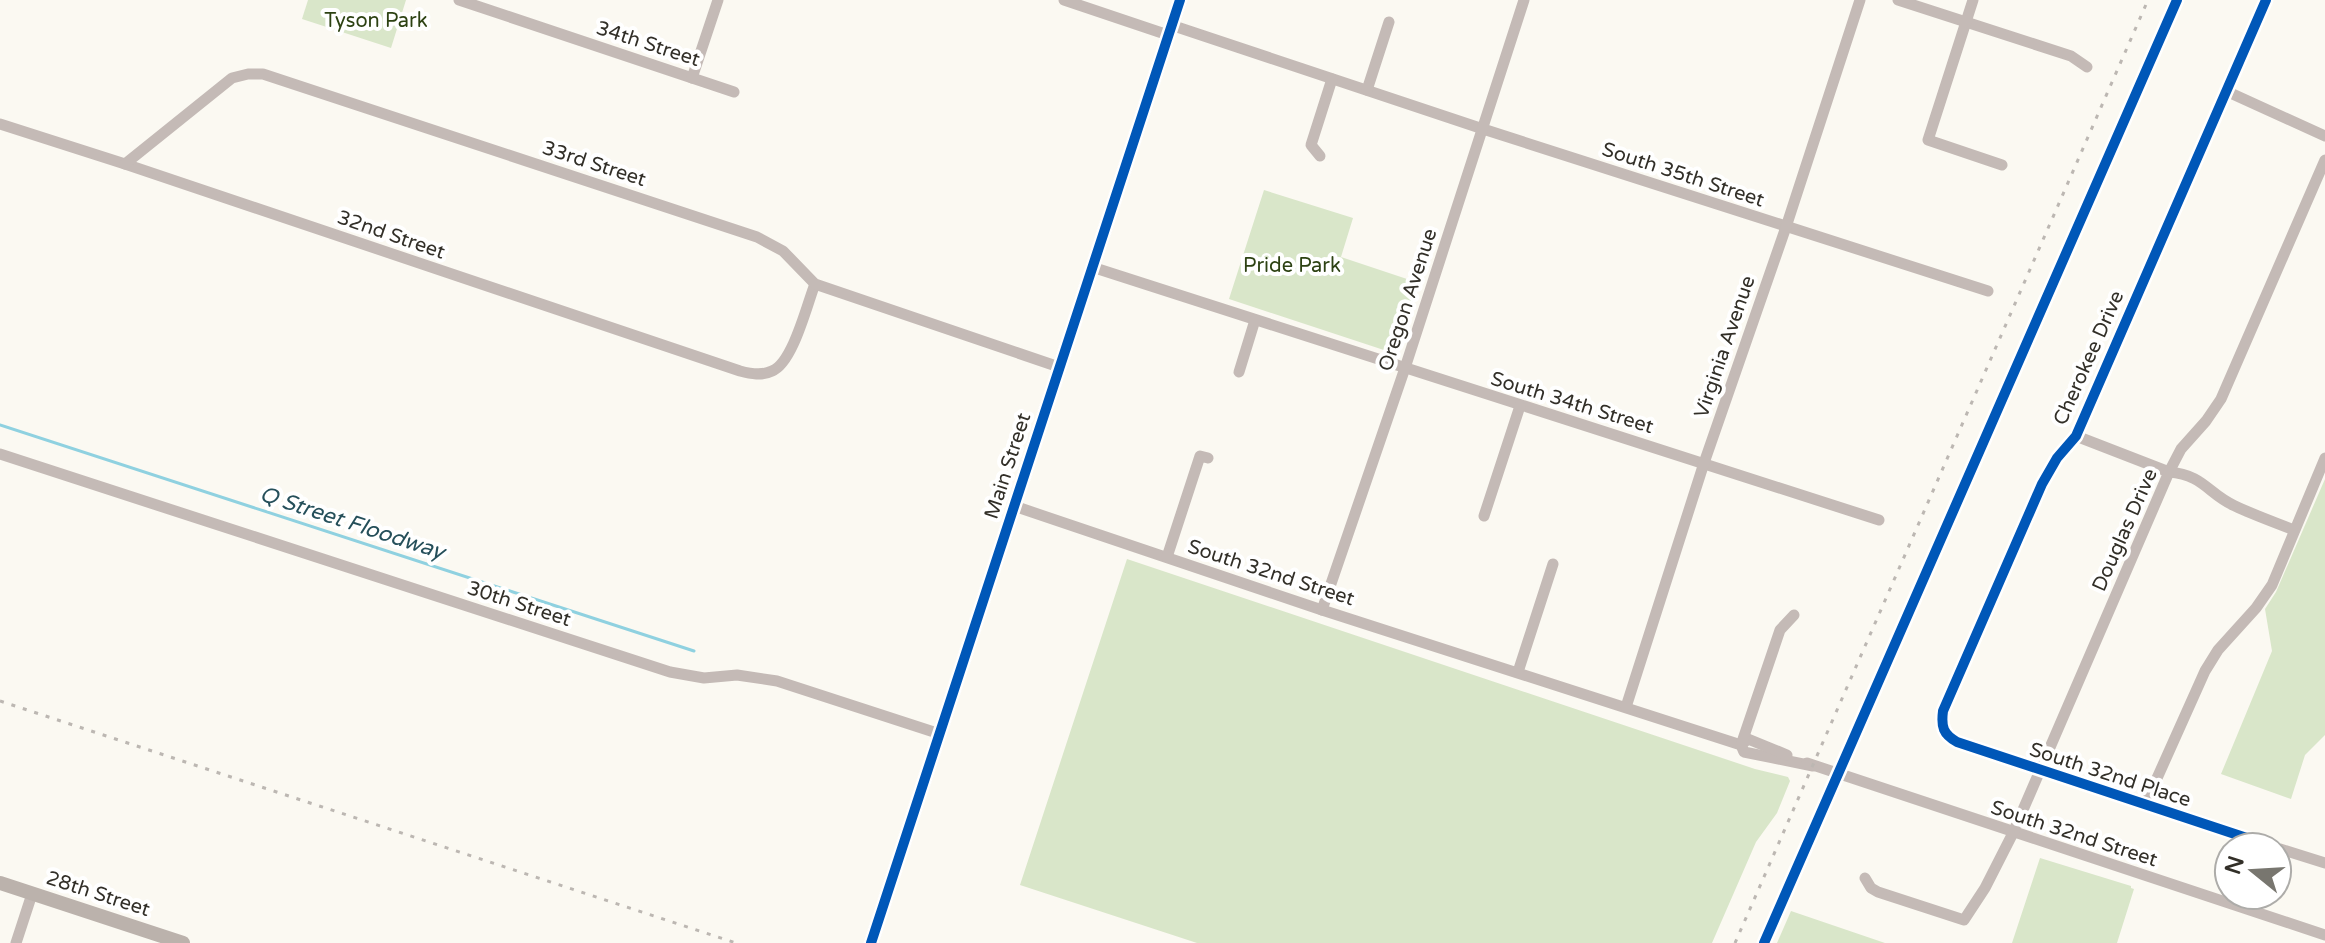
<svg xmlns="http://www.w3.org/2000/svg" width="2325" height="943" font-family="'Varela Round',sans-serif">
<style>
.green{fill:#d9e6c9}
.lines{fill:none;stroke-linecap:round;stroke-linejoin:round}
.stream{stroke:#8fd1e0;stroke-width:3}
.minor{stroke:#c4bab6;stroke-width:11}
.major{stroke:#bbb2ac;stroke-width:14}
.rail{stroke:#bcb7b2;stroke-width:3;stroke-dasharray:4 8;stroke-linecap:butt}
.cycleway-casing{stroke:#fff;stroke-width:15}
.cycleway{stroke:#0057b8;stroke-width:10}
.labels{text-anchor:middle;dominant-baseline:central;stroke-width:8;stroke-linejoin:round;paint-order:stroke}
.park-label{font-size:20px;fill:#2d4213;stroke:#fff}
.street-label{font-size:20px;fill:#322f28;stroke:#fff}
.water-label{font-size:22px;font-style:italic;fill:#254f5a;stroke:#fff}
</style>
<rect width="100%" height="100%" fill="#fbf9f2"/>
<g class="green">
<path d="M308 0H406L391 48 302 19Z"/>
<path d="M1264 190 1353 218 1341 257 1419 283 1396 354 1229 299Z"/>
<path d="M2325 479V735L2305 755 2291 799 2221 774 2272 651 2265 609 2276 592Z"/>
<path d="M1127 559 1755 769 1788 777 1790 781 1777 813 1756 842 1712 943H1197L1020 885Z"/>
<path d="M2040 858 2131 886V888L2134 889 2117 943H2012Z"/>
<path d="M1791 911 1885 943H1777Z"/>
</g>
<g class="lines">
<path class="stream" d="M0 425 694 651"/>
<g class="minor">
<path d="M459 0 734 92"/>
<path d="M1064 0 1168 35"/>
<path d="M1898 0 2071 56 2087 67"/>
<path d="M1973 0 1928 140 2002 165"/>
<path d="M2266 0 2076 436 2057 458 2042 484 1943 711C1941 727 1943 734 1957 742L2274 847"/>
<path d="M1171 25 1483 129 1988 291"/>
<path d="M692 78 718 0"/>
<path d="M1367 90 1389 22"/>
<path d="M2226 91 2325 136"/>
<path d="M0 124 125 164 740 371C751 374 762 376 772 371 793 363 807 304 815 284"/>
<path d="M1320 156 1311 145 1332 79"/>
<path d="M125 164 232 78 248 74H263L757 237 783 251 815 284 1059 367"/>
<path d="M1092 267 1879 520"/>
<path d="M1239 372 1255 320"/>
<path d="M2076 436 2169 472C2204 475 2208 494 2235 506 2254 515 2274 522 2294 530"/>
<path d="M0 454 670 672 704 678 737 675 777 681 940 734"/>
<path d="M1014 506 1322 610 1741 745 1744 752 1813 766"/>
<path d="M1484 516 1520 406"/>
<path d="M1167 557 1200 456 1208 458"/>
<path d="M1322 610 1405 368 1524 0"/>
<path d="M1518 672 1553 564"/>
<path d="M1626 707 1704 463 1786 227 1860 0"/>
<path d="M1741 745 1748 739 1787 755"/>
<path d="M1741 745 1780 630 1794 615"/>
<path d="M1807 763 2325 935"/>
<path d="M2145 805 2205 671 2218 650 2256 608 2272 585 2325 458"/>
<path d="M2277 848 2325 863"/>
<path d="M1865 878 1871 888 1878 892 1964 920 1985 888 2013 833 2169 472 2181 449 2206 421 2221 399 2325 160"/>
<path d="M16 943 32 894"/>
</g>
<g class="major">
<path d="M0 883 183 943"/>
<path d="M871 943 1180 0"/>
</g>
<g class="rail">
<path d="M0 701 736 943"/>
<path d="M1735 943 2148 0"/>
</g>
<g class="cycleway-casing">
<g id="cycleway">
<path d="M2266 0 2076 436 2057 458 2042 484 1943 711C1941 727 1943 734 1957 742L2274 847"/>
<path d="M871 943 1180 0"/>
<path d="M1764 943 2177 0"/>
</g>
</g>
<use href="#cycleway" class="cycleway"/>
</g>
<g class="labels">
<g class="park-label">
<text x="376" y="21">Tyson Park</text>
<text x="1292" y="266">Pride Park</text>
</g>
<g class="street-label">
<text transform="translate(648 44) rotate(18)">34th Street</text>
<text transform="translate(594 164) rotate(18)">33rd Street</text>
<text transform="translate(1683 175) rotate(18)">South 35th Street</text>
<text transform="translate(391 235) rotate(19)">32nd Street</text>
<text transform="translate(1408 300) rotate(-72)">Oregon Avenue</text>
<text transform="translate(1725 347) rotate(-71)">Virginia Avenue</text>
<text transform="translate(2089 358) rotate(-66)">Cherokee Drive</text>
<text transform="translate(1572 403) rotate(17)">South 34th Street</text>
<text transform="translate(1008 466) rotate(-72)">Main Street</text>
<text transform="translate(2125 530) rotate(-66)">Douglas Drive</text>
<text transform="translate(1271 573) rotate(18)">South 32nd Street</text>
<text transform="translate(519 604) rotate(18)">30th Street</text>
<text transform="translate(2110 775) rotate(18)">South 32nd Place</text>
<text transform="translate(2074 834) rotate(18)">South 32nd Street</text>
<text transform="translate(98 894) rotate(18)">28th Street</text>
</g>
<g class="water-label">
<text transform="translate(352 523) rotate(18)">Q Street Floodway</text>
</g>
</g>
<g transform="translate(2253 871) rotate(288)"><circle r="38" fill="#ffffff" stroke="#adaca9" stroke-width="2"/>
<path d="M0-6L14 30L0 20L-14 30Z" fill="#78766f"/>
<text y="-12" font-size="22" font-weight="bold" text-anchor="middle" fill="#322f28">N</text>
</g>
</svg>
